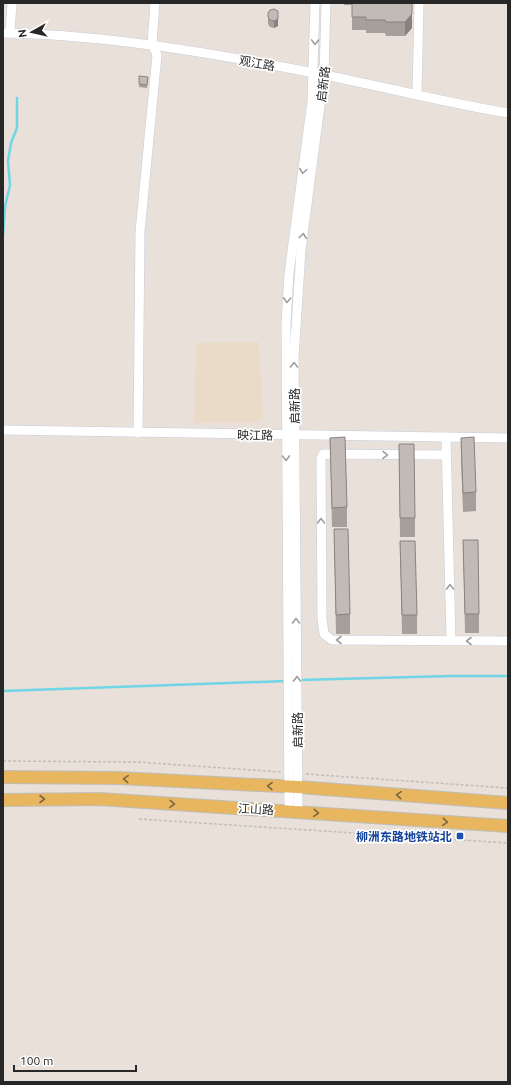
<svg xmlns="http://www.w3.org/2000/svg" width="511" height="1085" font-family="Ubuntu,'Noto Sans SC',sans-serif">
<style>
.education{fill:#eadbc8}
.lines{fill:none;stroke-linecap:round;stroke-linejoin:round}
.stream{stroke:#70d5e6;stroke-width:2.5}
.minor-casing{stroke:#c7cdd8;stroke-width:10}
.major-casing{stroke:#bebebe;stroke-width:14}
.path{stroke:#bebebe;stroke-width:1.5;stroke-dasharray:3 2;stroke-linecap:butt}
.minor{stroke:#fff;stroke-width:9}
.major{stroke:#e7b65f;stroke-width:12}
.wall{fill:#a6a09d}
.shaded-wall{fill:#87827f}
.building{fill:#c1bab6;stroke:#87827f}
.oneway{stroke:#9e9e9e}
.oneway2{stroke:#7d6740}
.transit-dot{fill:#1a4fb4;stroke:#fff;stroke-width:1.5}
.labels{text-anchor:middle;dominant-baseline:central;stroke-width:3.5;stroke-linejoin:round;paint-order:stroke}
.street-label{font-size:12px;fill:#272727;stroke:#fff}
.transit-label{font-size:12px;font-weight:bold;fill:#164399;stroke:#fff;text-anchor:end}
</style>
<rect width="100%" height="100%" fill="#e9e0d9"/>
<path class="education" d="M259 342 263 419 253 423H194L196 343Z"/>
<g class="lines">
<g class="stream">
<path d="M3 235 5 207 10 185 8 161 11 143 17 128V98"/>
<path d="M299 680 451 676H508"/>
<path d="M3 691 286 681"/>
</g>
<g class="minor-casing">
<g id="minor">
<path d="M3 33C111 35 218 54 324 75 386 87 446 103 508 113"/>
<path d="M10 33 12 3"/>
<path d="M417 94 419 3"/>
<path d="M3 430 508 438"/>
<path d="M138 433 140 232 157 55 152 44 155 3"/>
<path d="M446 437 451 640"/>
<path d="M447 455 323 454 321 459 322 619 324 634 332 640 508 641"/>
<path d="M289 811 286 324 289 274 312 101 315 3"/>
<path d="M298 812 294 358 301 250 324 75 326 3"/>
</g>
</g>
<g class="major-casing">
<g id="major">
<path d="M3 777 118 778 298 787 508 803"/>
<path d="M3 800 99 799 508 826"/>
</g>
</g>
<g class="path">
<path d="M3 761 138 762 281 772"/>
<path d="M306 774 508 788"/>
<path d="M139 819 508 843"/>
</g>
<use href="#minor" class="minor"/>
<use href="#major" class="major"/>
</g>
<g class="wall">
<path d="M344 3H412V28L405 36H386L385 33H366V30H352V5H344Z"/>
<path d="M268 13 278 26 274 28 270 27 268 24Z"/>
<path d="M139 76 148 80 147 88 139 87Z"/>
<path d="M330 438 347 507V527H332Z"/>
<path d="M461 438 476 492V511L463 512 461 457Z"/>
<path d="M399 444 415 518V537H400Z"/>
<path d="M334 529 350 614V634H336Z"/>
<path d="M463 540 479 614V633H465Z"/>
<path d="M400 541 417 615V634H402Z"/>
</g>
<g class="shaded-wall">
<path d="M412 14V28L405 36V22Z"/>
<path d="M278 18V26L274 28V21Z"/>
</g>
<g class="building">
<path d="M352 3H412V14L405 22H386L385 20H366V17H352Z"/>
<path d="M274 9 278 11V19L274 21 270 20 268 17V13L270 10Z"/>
<path d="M139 76 148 77 147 85 139 84Z"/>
<path d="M345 437 347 507 332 508 330 438Z"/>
<path d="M474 437 476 492 463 493 461 438Z"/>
<path d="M399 444H414L415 518H400Z"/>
<path d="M334 529H348L350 614 336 615Z"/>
<path d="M463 540H478L479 614H465Z"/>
<path d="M400 541H415L417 615H402Z"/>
</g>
<defs><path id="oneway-chevron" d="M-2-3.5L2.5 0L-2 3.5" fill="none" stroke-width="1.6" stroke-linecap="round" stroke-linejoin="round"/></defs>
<g class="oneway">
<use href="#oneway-chevron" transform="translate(315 42) rotate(92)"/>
<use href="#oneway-chevron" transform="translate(303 171) rotate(98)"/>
<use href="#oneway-chevron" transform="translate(303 236) rotate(-83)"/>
<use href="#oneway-chevron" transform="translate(287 300) rotate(93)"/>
<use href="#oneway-chevron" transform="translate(294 365) rotate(-90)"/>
<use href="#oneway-chevron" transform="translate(385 455) rotate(1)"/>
<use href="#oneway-chevron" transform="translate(286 458) rotate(89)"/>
<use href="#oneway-chevron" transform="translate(321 521) rotate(-91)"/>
<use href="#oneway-chevron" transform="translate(450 587) rotate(-91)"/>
<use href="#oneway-chevron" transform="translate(296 621) rotate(-91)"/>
<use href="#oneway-chevron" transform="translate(339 640) rotate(-180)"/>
<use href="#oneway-chevron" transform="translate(469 641) rotate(-180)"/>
<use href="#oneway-chevron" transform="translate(297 679) rotate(-91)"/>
</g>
<g class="oneway2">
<use href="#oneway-chevron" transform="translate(126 779) rotate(-177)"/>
<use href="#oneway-chevron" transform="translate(270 786) rotate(-179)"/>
<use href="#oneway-chevron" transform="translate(399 795) rotate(-176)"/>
<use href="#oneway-chevron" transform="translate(42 799)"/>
<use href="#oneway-chevron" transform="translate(172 804) rotate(3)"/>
<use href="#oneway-chevron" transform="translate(316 813) rotate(4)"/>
<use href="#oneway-chevron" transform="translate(445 822) rotate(4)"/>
</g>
<rect class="transit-dot" x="456" y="832" width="8" height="8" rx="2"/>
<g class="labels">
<g class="street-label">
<text transform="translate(257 63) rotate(10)">观江路</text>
<text transform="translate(323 84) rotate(-83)">启新路</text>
<text transform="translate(294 406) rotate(-90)">启新路</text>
<text transform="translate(255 435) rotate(1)">映江路</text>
<text transform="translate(297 730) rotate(-90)">启新路</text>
<text transform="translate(256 809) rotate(3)">江山路</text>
</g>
<g class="transit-label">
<text x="452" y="836">柳洲东路地铁站北</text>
</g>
</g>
<rect width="511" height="1085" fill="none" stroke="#272727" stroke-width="8"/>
<g transform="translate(32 32) rotate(262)" stroke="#ffffff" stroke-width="3" paint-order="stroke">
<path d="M0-3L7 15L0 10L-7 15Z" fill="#272727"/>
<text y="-6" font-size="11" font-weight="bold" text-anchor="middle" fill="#272727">N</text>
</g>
<path d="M14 1065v6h122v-6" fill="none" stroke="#272727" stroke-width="2"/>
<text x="20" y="1065" font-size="12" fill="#272727" stroke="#ffffff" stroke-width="3" paint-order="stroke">100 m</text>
</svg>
